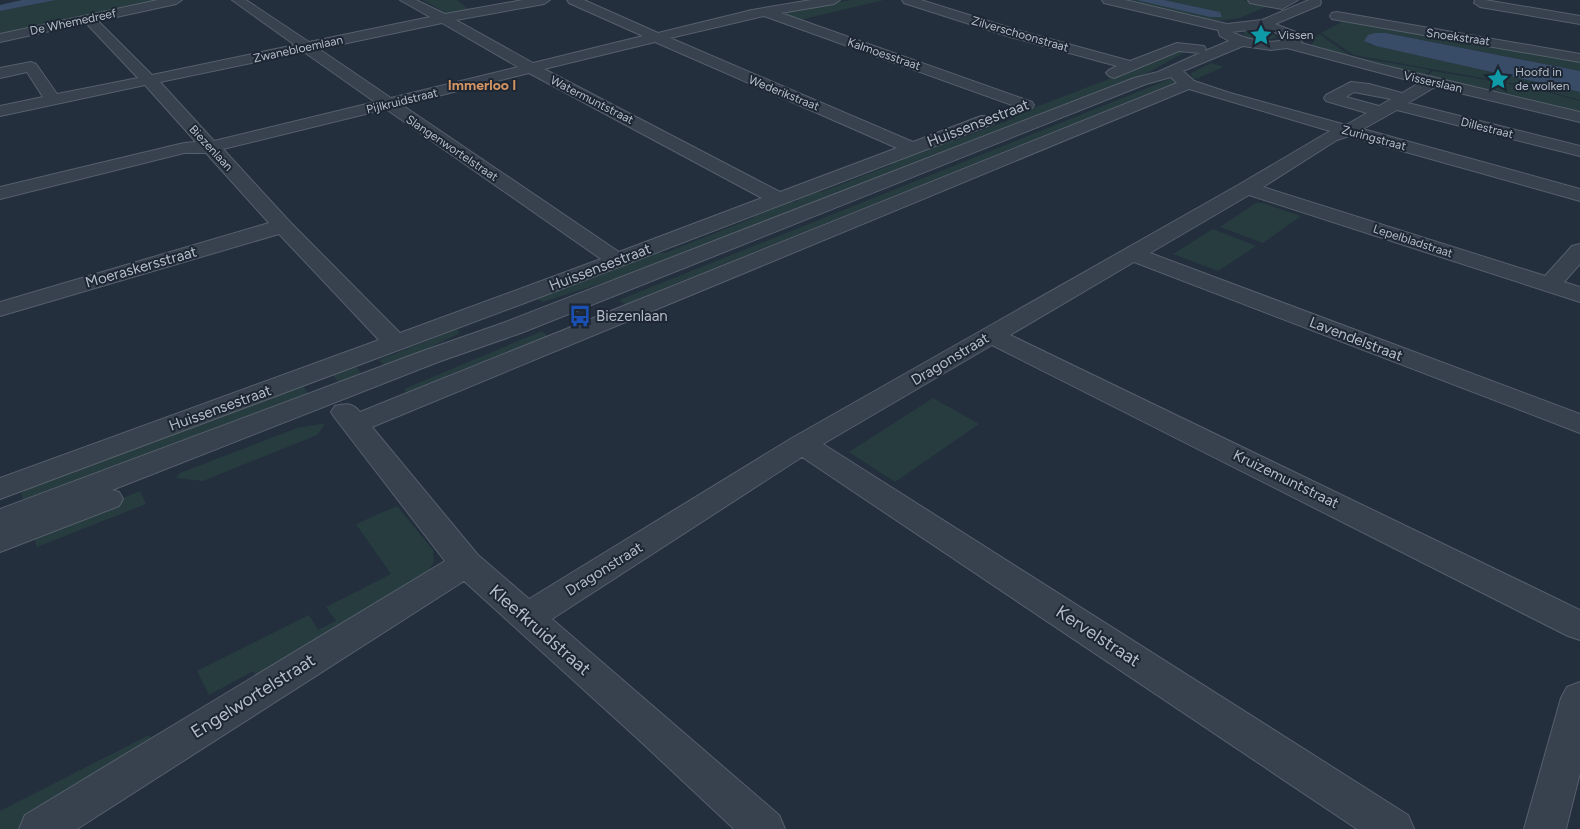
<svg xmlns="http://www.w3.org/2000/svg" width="1580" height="829" font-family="Figtree,sans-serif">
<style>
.green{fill:#263c3f}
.water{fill:#394c67}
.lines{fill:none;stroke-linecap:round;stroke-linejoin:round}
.minor-casing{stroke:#565f6c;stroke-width:2}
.minor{fill:#38414e;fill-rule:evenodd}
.labels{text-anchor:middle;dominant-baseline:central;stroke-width:4;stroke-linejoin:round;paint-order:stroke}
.far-street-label{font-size:12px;fill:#b4bcc9;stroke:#1d2633}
.far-poi-label{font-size:12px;fill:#b4bcc9;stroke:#1d2633;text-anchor:start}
.far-neighbourhood-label{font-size:14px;font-weight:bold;fill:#d59563;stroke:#1d2633}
.street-label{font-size:15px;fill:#b4bcc9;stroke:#1d2633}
.poi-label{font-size:15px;fill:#b4bcc9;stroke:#1d2633;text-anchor:start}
.near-street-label{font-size:18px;fill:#b4bcc9;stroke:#1d2633}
</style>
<rect width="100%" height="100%" fill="#242f3e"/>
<g class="green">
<path d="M56 0H167L0 36V11Z"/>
<path d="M423 0H457L472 12 451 16Z"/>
<path d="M850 0H884L800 20 786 14 789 11Z"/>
<path d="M1116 0H1136L1219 12 1164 0H1243L1270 5 1240 18 1218 21Z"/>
<path d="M1344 21 1580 61V71L1386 33 1368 44 1580 92V100L1533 87 1354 55 1321 33Z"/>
<path d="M1260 30 1271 32 1277 37C1267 42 1252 40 1243 34L1245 31Z"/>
<path d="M1319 34 1349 55V57L1313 47 1311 45 1314 42 1313 38Z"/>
<path d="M1189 50 1147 73 1098 93 649 268 543 302 534 297 651 253H665L753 218 754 213 790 200 794 202 798 201 794 198 810 192H821L891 165V162L945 141H954L1015 118V115L1182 51Z"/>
<path d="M1356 57 1426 69 1431 71 1423 75 1352 58Z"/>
<path d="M1211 63 1224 67 1196 79 1192 78 1191 73Z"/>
<path d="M1433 71 1533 88 1580 101V112L1427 76Z"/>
<path d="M1175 77 1180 82 1175 85H1169L638 299 635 305 629 308 619 300Z"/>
<path d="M1256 203H1263L1301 216 1263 243 1220 227Z"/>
<path d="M1213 229 1256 246 1218 271 1173 254Z"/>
<path d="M457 329 460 333 387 368 379 360Z"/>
<path d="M542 331 551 339H539L448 375 443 383 411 396 404 389Z"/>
<path d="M354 364 363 376 339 383 331 373Z"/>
<path d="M301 384 310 395 25 506 20 489Z"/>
<path d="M933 398 979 424 895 482 849 452Z"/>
<path d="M320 424H325L317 435 203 481 176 478 180 473 297 428Z"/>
<path d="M140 491 146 504 37 547 33 535Z"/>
<path d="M397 506 433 550 434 562 426 576 260 681 253 671 209 695 197 671 309 615 318 630 336 621 326 607 391 574 356 524Z"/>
<path d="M149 735 155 747 25 829H0V811Z"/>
</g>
<g class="water">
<path d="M22 0H56L0 11V5Z"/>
<path d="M1136 0H1164L1220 12 1222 17H1210Z"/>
<path d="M1375 33H1386L1580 71V92L1376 46 1364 41 1368 35Z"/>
</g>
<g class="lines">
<g class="minor-casing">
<g id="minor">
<path d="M158 0H182L176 4 98 21 152 75 295 45 232 0H246L309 42 430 17 400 0H416L445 14 523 0H550L544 4 456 20 533 63 643 36 569 3 567 0H584L658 33 752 10 811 0H840L834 4 781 13 1032 102 1034 105 1032 108H1020L764 16 670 38 913 142 981 116H993L995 120 993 124 522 304 0 499V478L379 340 279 234 0 316V302L269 223 206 153H184L0 199V187L184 143 196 142 145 85 0 116V106L43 97 27 72 0 78V68L31 62 36 64 57 94 138 78 86 23 0 42V34ZM442 23 518 67 391 98 319 49ZM655 42 897 148 780 192 544 69ZM304 52 375 102 214 141 160 82ZM529 73 762 198 619 252 402 105ZM386 109 601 259 400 333 290 222 223 149Z"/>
<path d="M902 0H921L1017 30 1130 61 1177 43 1204 46 1206 49 1205 51 1229 41 1220 36 1218 30 1104 3 1102 0H1125L1227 24 1262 20 1309 0H1320L1321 2 1320 5 1275 24 1301 34 1303 40 1301 43 1378 64 1580 112V122L1435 87 1408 103 1580 146V156L1397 110 1363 129 1580 189V201L1349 136 1337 140 1263 187 1545 276 1572 246 1580 244V264L1564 282 1580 287V302L1249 195 1150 253 1580 414V433L1134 262 1010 335 1580 610V640L1568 636 992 345 823 444 1408 815 1414 829H1357L802 457 552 619 779 815 785 829H734L638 739 464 581 77 829H19L25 815 445 561 335 418 331 412 335 406C346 403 353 403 360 412L1177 83 1171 77 1146 84 521 333 438 362 112 490 119 492 123 499 119 506 0 552V509L420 352 503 323 1134 78 1158 72 1200 53 1179 51 1114 78 1109 76 1106 73 1109 70 1117 66 1007 36 904 3ZM1256 29 1275 32 1288 39C1272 45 1247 40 1232 32ZM1243 46 1271 50 1287 48 1419 83 1402 93 1369 84 1351 82 1326 95 1324 98 1326 101 1367 113 1346 125 1230 93 1194 81 1183 71ZM1189 89 1330 131 1240 184 792 438 529 599 478 555 372 427ZM1354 92 1391 99 1379 106 1346 97Z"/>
<path d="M1248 0H1298L1282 9 1250 3Z"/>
<path d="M1475 0H1485L1580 16V24L1480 7 1474 3Z"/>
<path d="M1337 12 1580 54V62L1332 19 1330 16 1332 13Z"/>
<path d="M1580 682V773L1566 829H1524L1561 698 1567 687Z"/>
</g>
</g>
<use href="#minor" class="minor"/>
</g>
<defs>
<g id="sight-bare" transform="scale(1.725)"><path d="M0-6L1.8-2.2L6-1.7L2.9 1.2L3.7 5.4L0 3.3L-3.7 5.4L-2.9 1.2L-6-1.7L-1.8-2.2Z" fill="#0f9aa8" stroke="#1d2633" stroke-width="2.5" paint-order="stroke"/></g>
<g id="bus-bare" transform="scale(1.725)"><path d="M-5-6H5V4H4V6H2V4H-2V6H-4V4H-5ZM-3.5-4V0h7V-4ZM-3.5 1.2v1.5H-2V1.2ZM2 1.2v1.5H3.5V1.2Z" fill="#1a4fb4" stroke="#1d2633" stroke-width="2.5" paint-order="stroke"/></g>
</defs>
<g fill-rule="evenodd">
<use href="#sight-bare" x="1261" y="35"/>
<use href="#sight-bare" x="1498" y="79"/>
<use href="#bus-bare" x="580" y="316"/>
</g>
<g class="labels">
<g class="far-street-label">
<text transform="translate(73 22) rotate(-12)">De Whemedreef</text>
<text transform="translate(1020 34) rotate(16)">Zilverschoonstraat</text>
<text transform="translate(1458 37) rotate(8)">Snoekstraat</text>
<text transform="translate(298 49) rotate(-12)">Zwanebloemlaan</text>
<text transform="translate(884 54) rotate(19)">Kalmoesstraat</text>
<text transform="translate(1433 82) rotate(13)">Visserslaan</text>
<text transform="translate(784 93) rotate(22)">Wederikstraat</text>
<text transform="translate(592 100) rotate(27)">Watermuntstraat</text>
<text transform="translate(402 101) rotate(-14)">Pijlkruidstraat</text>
<text transform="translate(1487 128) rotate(14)">Dillestraat</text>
<text transform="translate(1374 138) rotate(15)">Zuringstraat</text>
<text transform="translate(211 148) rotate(47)">Biezenlaan</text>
<text transform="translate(452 148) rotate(34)">Slangenwortelstraat</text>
<text transform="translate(1413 241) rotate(18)">Lepelbladstraat</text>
</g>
<g class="far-poi-label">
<text x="1278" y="35">Vissen</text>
<text x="1515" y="72">Hoofd in<tspan x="1515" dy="14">de wolken</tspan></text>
</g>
<g class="far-neighbourhood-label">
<text x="482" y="85">Immerloo I</text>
</g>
<g class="street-label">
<text transform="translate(978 123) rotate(-21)">Huissensestraat</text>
<text transform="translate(141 267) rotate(-16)">Moeraskersstraat</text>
<text transform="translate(600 267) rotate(-21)">Huissensestraat</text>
<text transform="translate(1356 339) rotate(21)">Lavendelstraat</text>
<text transform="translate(950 359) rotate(-31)">Dragonstraat</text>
<text transform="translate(220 408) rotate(-20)">Huissensestraat</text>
<text transform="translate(1286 479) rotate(26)">Kruizemuntstraat</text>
<text transform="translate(604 569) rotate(-32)">Dragonstraat</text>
</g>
<g class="poi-label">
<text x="596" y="316">Biezenlaan</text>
</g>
<g class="near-street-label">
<text transform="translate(540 630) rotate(41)">Kleefkruidstraat</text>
<text transform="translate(1098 636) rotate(33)">Kervelstraat</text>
<text transform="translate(253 696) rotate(-32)">Engelwortelstraat</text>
</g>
</g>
</svg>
